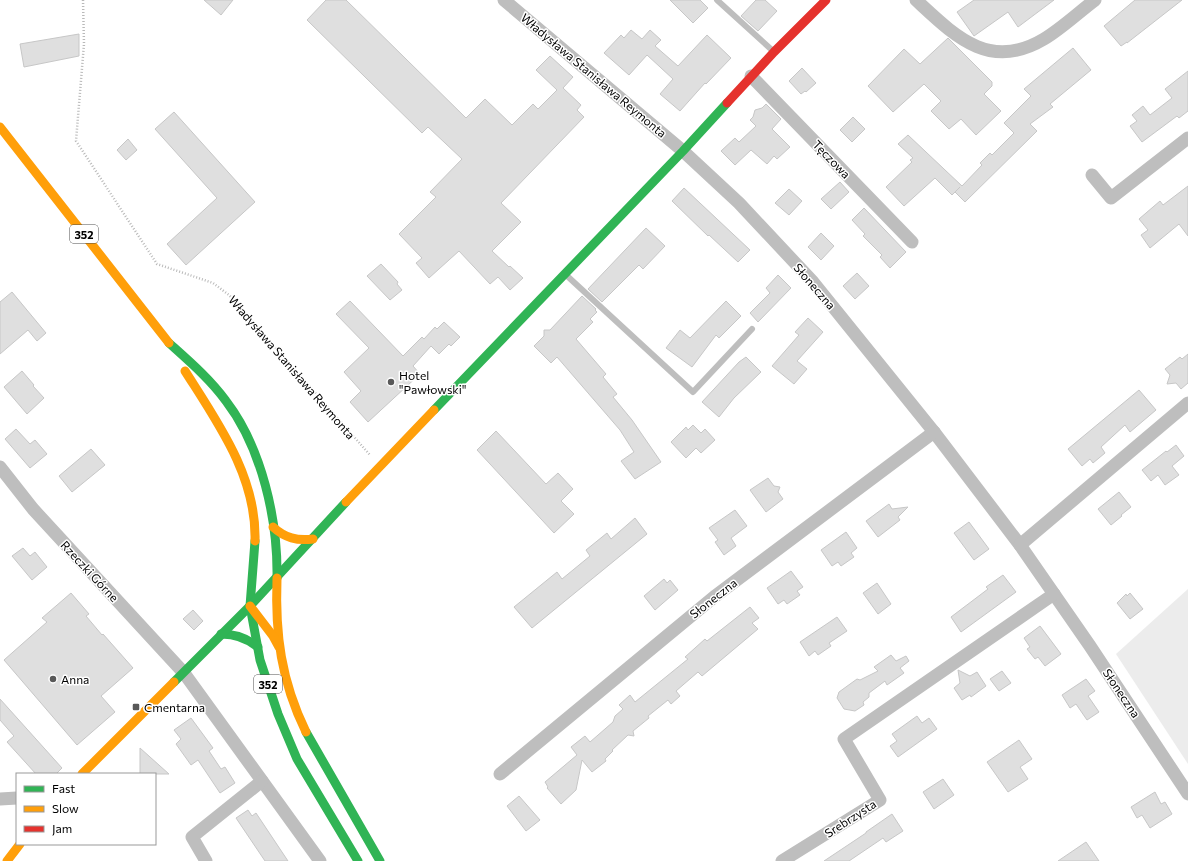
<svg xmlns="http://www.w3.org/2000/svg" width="1188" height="861" font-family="Commissioner,sans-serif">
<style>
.green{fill:#ececec}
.building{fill:#dfdfdf;stroke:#c7c7c7}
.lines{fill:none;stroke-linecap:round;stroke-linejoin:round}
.path{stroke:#b9b9b9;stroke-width:2.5;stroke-dasharray:1 2;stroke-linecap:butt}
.lane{stroke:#bebebe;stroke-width:6}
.street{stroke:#bebebe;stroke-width:13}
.fast{stroke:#30b455;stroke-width:9}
.slow{stroke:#ff9f0a;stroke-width:9}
.jam{stroke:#e5322d;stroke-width:9}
.poi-dot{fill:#595959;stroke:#fff;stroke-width:1.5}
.labels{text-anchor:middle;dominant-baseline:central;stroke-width:3;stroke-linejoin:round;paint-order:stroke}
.shield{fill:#fff;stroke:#4c4c4c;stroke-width:1}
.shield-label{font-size:11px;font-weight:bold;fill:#000}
.street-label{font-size:12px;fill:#000;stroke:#fff}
.poi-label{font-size:12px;fill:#000;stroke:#fff;text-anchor:start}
</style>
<rect width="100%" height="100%" fill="#fff"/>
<path class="green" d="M1188 589V764L1116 654Z"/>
<g class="building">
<path d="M204 0H233L221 15Z"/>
<path d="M326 0H346L466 118 485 99 512 125 533 104 538 109 557 90 536 70 550 56 573 77 563 88 581 105 577 110 584 117 501 203 521 222 492 251 509 267 510 266 523 278 510 290 498 277 490 284 459 251 429 278 416 263 422 258 399 234 436 197 430 192 462 159 428 127 422 133 307 20Z"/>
<path d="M670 0H700L708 8 693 23Z"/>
<path d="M756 0H765L777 11 758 31 741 16Z"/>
<path d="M974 0H1054L1018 27 1008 12 974 36 957 12Z"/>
<path d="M1135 0H1182L1127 43V42L1121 46 1104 26Z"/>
<path d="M631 30 642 39 650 30 661 40 655 46 678 66 707 35 731 58 706 84 705 83 680 111 660 94 673 79 647 55 629 75 604 53 621 35 624 38Z"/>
<path d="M79 34V56L24 67 20 44Z"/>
<path d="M948 38 992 82V86L984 94 1001 111 976 135 961 119 949 129 931 111 941 101 924 84 893 112 868 86 904 49 920 64Z"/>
<path d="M1073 48 1091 70 1050 104 1053 107 1030 124 1037 131 965 202 955 192 960 187 952 195 935 178 904 206 886 187 912 162 910 160 913 158 898 144 908 135 962 186 982 165 980 163 990 153 992 155 1014 133 1004 123 1031 96 1024 89Z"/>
<path d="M802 68 816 83 806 92 805 91 801 94 789 81Z"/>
<path d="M1188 71V111L1179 118 1177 116 1142 142 1130 126 1137 121 1132 115 1143 106 1150 115 1172 98 1165 89Z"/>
<path d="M766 104 781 119 772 129 790 147 777 159 774 156 767 164 751 150 735 165 721 151 735 138 739 142 756 126 750 120 753 117 755 110 762 108Z"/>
<path d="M174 112 255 202 186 265 167 244 217 198 155 129Z"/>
<path d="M853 117 865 129 852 142 840 130Z"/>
<path d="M128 139 137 150 126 160 117 150Z"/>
<path d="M840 182 849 192 831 209 821 199Z"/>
<path d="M1188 186V236L1179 224 1150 248 1141 235 1148 230 1139 219 1160 201 1163 205Z"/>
<path d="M684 188 750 250 738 262 709 235 708 236 672 201Z"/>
<path d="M789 189 802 201 789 215 775 203Z"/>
<path d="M864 208 906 252 890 268 880 257 882 255 863 236 865 234 852 220Z"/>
<path d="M646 228 665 246 643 269 639 265 602 302 588 289Z"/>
<path d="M821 233 834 246 821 260 808 247Z"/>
<path d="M381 264 398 282 397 284 402 290 390 300 367 276Z"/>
<path d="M857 273 869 286 855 299 843 286Z"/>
<path d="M778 275 791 288 758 322 750 313 770 293 766 288Z"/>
<path d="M12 292 46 333 37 341 28 330 0 354V302Z"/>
<path d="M582 296 596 309 595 310 597 312 590 319 593 322 576 339 606 374 603 377 617 394 613 397 632 420 661 462 635 479 621 461 634 452 620 430 557 357 551 363 534 346 544 336V330H550Z"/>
<path d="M350 301 403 356 422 337 424 339 435 327 437 329 444 322 460 337 451 346 449 344 439 354 431 346 413 366 420 374 368 422 350 402 361 391 344 372 369 348 336 314Z"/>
<path d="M726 301 741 316 719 338 716 335 692 367 666 348 680 330 690 338Z"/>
<path d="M808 318 823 332 797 361 807 369 794 384 772 366 799 335 795 332Z"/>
<path d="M1188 354V383L1181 389 1176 383 1167 384 1170 375 1165 369 1180 357 1182 359Z"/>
<path d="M746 357 761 372 734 398 719 417 702 402 739 362Z"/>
<path d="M22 371 34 385 33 386 44 398 27 414 4 387Z"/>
<path d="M1139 390 1156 410 1130 432 1125 425 1101 447 1105 453 1093 463 1090 459 1082 466 1068 449Z"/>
<path d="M693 425 701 433 705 429 715 440 701 453 696 448 686 458 671 442 686 427 688 430Z"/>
<path d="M16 429 30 444 35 440 47 454 30 468 5 439Z"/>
<path d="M496 431 546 484 558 473 573 489 561 501 574 514 554 533 477 450Z"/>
<path d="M1176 445 1184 456 1172 466 1179 475 1165 485 1158 475 1151 481 1142 470 1166 451 1167 452Z"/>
<path d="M91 449 105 465 72 492 59 476Z"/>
<path d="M768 478 774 486 780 487 778 492 783 499 766 512 750 490Z"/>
<path d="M1119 492 1131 507 1121 515 1122 516 1111 525 1098 509Z"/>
<path d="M889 504 892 509 908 507 898 517 900 520 878 537 866 521Z"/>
<path d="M735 510 747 526 731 538 736 546 724 555 715 542 718 540 709 528Z"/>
<path d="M635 518 647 534 532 628 514 607 557 572 562 579 590 556 586 550 607 533 611 539Z"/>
<path d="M969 522 989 549 974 560 954 533Z"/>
<path d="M846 532 857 548 851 553 854 557 841 566 838 562 832 566 821 550Z"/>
<path d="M23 548 30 556 35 552 47 567 32 580 12 556Z"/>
<path d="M791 571 803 587 797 591 800 595 787 604 784 600 778 604 767 588Z"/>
<path d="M1003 575 1016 592 961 632 951 617 988 589 986 587Z"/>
<path d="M664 579 667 583 670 580 678 590 655 610 644 596Z"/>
<path d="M877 583 891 604 878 614 863 593Z"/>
<path d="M71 593 89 614 86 616 102 635 103 634 133 668 101 696 115 712 77 745 4 660 47 622 42 618Z"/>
<path d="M1130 593 1143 609 1130 619 1117 603 1126 594 1127 596Z"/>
<path d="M750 607 759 618 752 623 758 629 702 676 698 672 676 691 680 696 671 704 668 700 648 716 649 718 633 731 634 736 628 735 612 750 613 751 605 759 606 761 592 772 582 760 576 790 561 804 547 788 548 787 545 782 577 755 571 747 585 736 590 742 613 722 615 716 623 709 619 705 630 695 635 702 688 659 685 657 705 639 707 641Z"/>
<path d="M193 610 203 621 194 630 183 619Z"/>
<path d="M837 617 847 631 829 643 831 646 818 655 815 651 809 656 800 642Z"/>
<path d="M1040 626 1061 654 1045 666 1038 657 1035 659 1027 649 1030 647 1024 638Z"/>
<path d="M891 655 896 661 906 656 909 661 900 668 904 673 887 685 885 681 869 693V697L863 702 864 705 855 711 844 709 837 698 839 692 857 679 860 680 878 671 874 667Z"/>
<path d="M958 670 970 676 977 672 986 686 971 697 970 695 962 700 954 688 960 683Z"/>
<path d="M1002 671 1011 683 999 691 990 679Z"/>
<path d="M1086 679 1095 691 1088 696 1099 712 1087 720 1076 704 1070 708 1062 695Z"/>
<path d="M0 699 62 768 56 774H36L7 742 14 736 0 720Z"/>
<path d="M917 716 922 723 929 718 937 729 898 757 890 746 897 741 892 734Z"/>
<path d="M191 718 213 748 209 751 221 769 225 767 235 783 220 793 198 760 191 765 176 744 181 739 174 730Z"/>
<path d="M1019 740 1032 759 1020 767 1028 779 1008 792 987 762Z"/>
<path d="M140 748 169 774H140Z"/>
<path d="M943 779 954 795 934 809 923 792Z"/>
<path d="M1155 792 1161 804 1165 802 1172 814 1150 828 1142 815 1137 818 1131 807Z"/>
<path d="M519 796 540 820 526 831 507 806Z"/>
<path d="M248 810 252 816 256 813 288 861H265L236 818Z"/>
<path d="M892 814 903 831 886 842 883 838 849 861H824L866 833V832Z"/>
<path d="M1086 842 1099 861H1058Z"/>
</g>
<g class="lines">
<path class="path" d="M83 0 84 44 76 141 157 264 213 283 229 295 370 455"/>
<g class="lane">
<path d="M717 0 773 51"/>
<path d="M565 274 693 392 752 329"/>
</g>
<g class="street">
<path d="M504 0 683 151 739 203 813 282 934 432 1020 545 1090 646 1188 794"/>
<path d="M916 0C954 35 989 72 1044 39 1061 29 1079 12 1095 0"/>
<path d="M751 76 912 242"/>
<path d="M1092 175 1111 198 1188 138"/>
<path d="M0 467 33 509 184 673 320 861"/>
<path d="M1020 545 1188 403"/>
<path d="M500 774 714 597 934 432"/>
<path d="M0 799 17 798"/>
<path d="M206 861 192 837 262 781"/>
<path d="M782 861 880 800 844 739 1054 594"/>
</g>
<g class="fast">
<path d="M169 343C189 361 210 379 226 401 262 448 278 520 277 578"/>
<path d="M434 410 683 151 727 103"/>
<path d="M255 541 250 606 260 660 278 714 297 759 358 861"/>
<path d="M221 634C235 634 247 638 258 647"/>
<path d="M174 682 250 606 346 502"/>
<path d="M306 732 380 861"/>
</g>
<g class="slow">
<path d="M0 127 169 343"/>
<path d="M185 371C218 423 257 477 255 541"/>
<path d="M346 502 434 410"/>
<path d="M273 527C285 538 297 541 313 539"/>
<path d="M277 578C275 634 281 681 306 732"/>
<path d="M250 606 273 636 279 647"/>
<path d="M82 774 174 682"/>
<path d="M7 861 20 844"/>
</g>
<path class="jam" d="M727 103 774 52 826 0"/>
</g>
<g class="poi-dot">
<circle cx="391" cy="382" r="4"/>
<circle cx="53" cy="679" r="4"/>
<rect x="132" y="703" width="8" height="8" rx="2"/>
</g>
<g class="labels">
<g class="shield">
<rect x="70" y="225" width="28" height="18" rx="3"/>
<rect x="254" y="675" width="28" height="18" rx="3"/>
</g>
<g class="shield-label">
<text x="84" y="234">352</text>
<text x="268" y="684">352</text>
</g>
<g class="street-label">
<text transform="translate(594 75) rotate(40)">Władysława Stanisława Reymonta</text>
<text transform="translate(832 159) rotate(46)">Tęczowa</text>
<text transform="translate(815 286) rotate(49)">Słoneczna</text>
<text transform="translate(292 367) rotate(49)">Władysława Stanisława Reymonta</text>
<text transform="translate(90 571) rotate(47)">Rzeczki Górne</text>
<text transform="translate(713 598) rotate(-38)">Słoneczna</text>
<text transform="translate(1122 693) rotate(56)">Słoneczna</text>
<text transform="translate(850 818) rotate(-33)">Srebrzysta</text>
</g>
<g class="poi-label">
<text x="399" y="375">Hotel<tspan x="399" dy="14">"Pawłowski"</tspan></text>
<text x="61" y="679">Anna</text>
<text x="144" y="707">Cmentarna</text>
</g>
</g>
<rect x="16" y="773" width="140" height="72" fill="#ffffff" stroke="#999999"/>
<rect x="24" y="786" width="20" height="6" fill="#30b455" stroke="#999999"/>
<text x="52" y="793" font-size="12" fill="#000000">Fast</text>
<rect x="24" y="806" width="20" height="6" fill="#ff9f0a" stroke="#999999"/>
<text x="52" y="813" font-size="12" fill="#000000">Slow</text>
<rect x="24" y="826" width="20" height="6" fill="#e5322d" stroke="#999999"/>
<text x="52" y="833" font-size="12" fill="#000000">Jam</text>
</svg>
